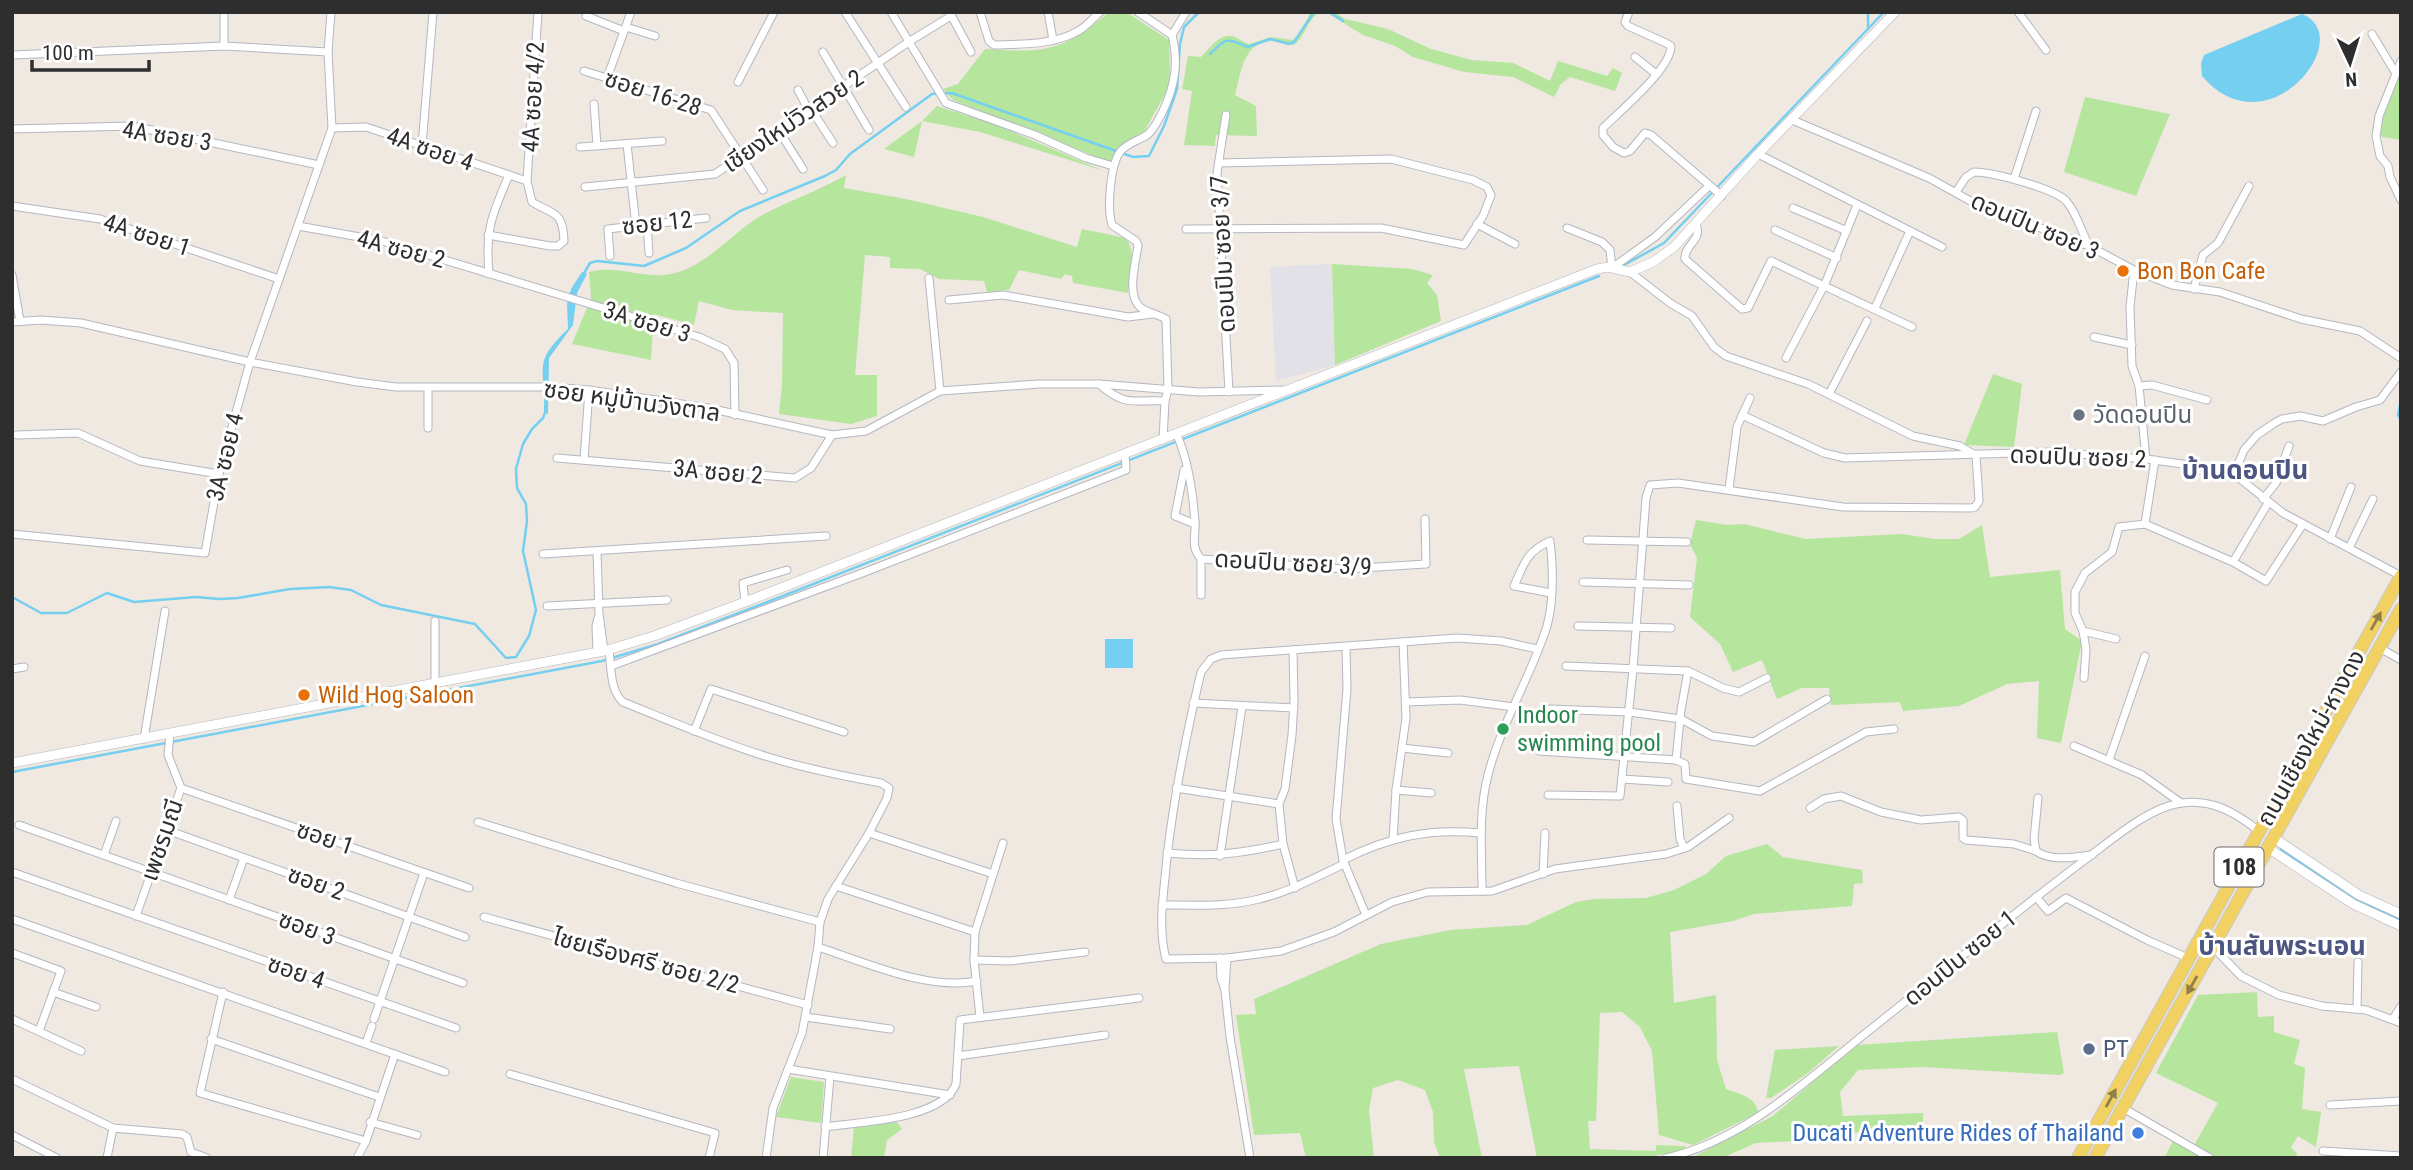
<svg xmlns="http://www.w3.org/2000/svg" width="2413" height="1170" font-family="'Roboto Condensed','Noto Sans Thai',sans-serif">
<style>
.industrial{fill:#e3e1e8}
.green{fill:#b6e59e}
.water{fill:#75cff0}
.lines{fill:none;stroke-linecap:round;stroke-linejoin:round}
.stream{stroke:#75cff0;stroke-width:2.5}
.canal{stroke:#75cff0;stroke-width:8}
.minor-casing{stroke:#b4b7c1;stroke-width:9}
.tertiary-casing{stroke:#b4b7c1;stroke-width:10}
.primary-casing{stroke:#c9c9c9;stroke-width:14}
.minor{stroke:#fff;stroke-width:7}
.tertiary{stroke:#fff;stroke-width:9}
.primary{stroke:#f2d163;stroke-width:12}
.oneway{fill:#908048}
.food-dot{fill:#e8710a;stroke:#fff;stroke-width:2.5}
.worship-dot{fill:#6b7280;stroke:#fff;stroke-width:2.5}
.leisure-dot{fill:#2e9e5b;stroke:#fff;stroke-width:2.5}
.service-dot{fill:#5c6f8a;stroke:#fff;stroke-width:2.5}
.shop-dot{fill:#3f7fe0;stroke:#fff;stroke-width:2.5}
.labels{text-anchor:middle;dominant-baseline:central;stroke-width:6;stroke-linejoin:round;paint-order:stroke}
.shield{fill:#fff;stroke:#6d6d6d;stroke-width:2}
.shield-label{font-size:23px;font-weight:bold;fill:#2e2e2e}
.street-label{font-size:24px;fill:#2e2e2e;stroke:#fff}
.food-label{font-size:24px;fill:#c56008;stroke:#fff;text-anchor:start}
.worship-label{font-size:24px;fill:#5b616d;stroke:#fff;text-anchor:start}
.leisure-label{font-size:24px;fill:#27864d;stroke:#fff;text-anchor:start}
.service-label{font-size:24px;fill:#4e5e75;stroke:#fff;text-anchor:start}
.shop-label{font-size:24px;fill:#366cbe;stroke:#fff;text-anchor:end}
.neighbourhood-label{font-size:26px;font-weight:bold;fill:#4d5680;stroke:#fff}
</style>
<rect width="100%" height="100%" fill="#efe9e1"/>
<path class="industrial" d="M1332 264 1335 365 1276 381 1270 267Z"/>
<g class="green">
<path d="M1109 12H1126L1169 40 1170 73 1168 89 1144 132 1118 148 1110 162 953 100 943 89 958 84 985 49C1044 53 1063 52 1109 12Z"/>
<path d="M1320 12C1307 19 1306 36 1294 45 1286 45 1280 41 1273 41 1243 41 1241 73 1235 95L1256 106 1257 136 1216 135 1215 146 1184 145 1192 91 1182 89 1188 56 1201 57C1209 49 1219 34 1231 36 1238 37 1242 42 1249 44L1271 37 1293 40 1301 33 1310 13Z"/>
<path d="M1326 12H1335L1345 19 1388 29 1431 49 1472 60 1513 63 1550 81 1558 61 1607 76 1613 68 1622 73 1615 91 1570 77 1561 84 1554 97 1513 77 1464 72 1413 57 1395 46 1363 35Z"/>
<path d="M2401 71V140L2382 137 2379 129Z"/>
<path d="M2085 97 2170 114 2136 196 2064 172Z"/>
<path d="M937 106 996 125 1104 171 980 132 922 121 914 157 884 149 922 121Z"/>
<path d="M846 175 844 188 906 199 983 217 1077 247 1082 229 1126 238C1137 254 1130 275 1128 293L1073 283 1072 276 1065 274 1061 279 1019 270 1009 290 987 292 984 281 939 279 920 269 890 268V257L865 255 855 375H877V416L851 424 779 414 782 385 783 313 732 310 699 301 694 325 654 314 651 360 572 344 591 298 589 272C616 265 638 277 664 275 706 271 733 229 768 212 794 199 820 190 846 175Z"/>
<path d="M1332 264 1412 269 1433 275 1427 283 1437 295 1441 321 1335 365Z"/>
<path d="M1993 374 2022 384 2014 447 1964 445Z"/>
<path d="M1696 520 1727 525 1744 524 1806 539 1902 534 1935 539H1959L1982 525 1990 577 2060 570 2065 629 2082 641 2061 743 2037 738 2039 681 2007 684 1959 706 1903 711 1900 702 1831 705 1829 688H1802L1777 699 1762 660 1733 672 1720 644 1690 617 1697 558 1690 544Z"/>
<path d="M1767 844 1783 857 1862 870 1863 883 1854 884 1852 906 1754 914 1733 921 1670 932 1674 1003 1716 995 1717 1060 1726 1089C1739 1094 1757 1097 1758 1113L1693 1145 1659 1135 1652 1051 1640 1027 1622 1012 1600 1013 1596 1121H1588L1590 1149 1656 1151V1145L1685 1146 1686 1150 1642 1158H1537L1519 1066 1464 1069 1482 1158H1440L1434 1142 1433 1112 1425 1090 1398 1080 1373 1088 1369 1110 1374 1158H1306L1300 1133 1254 1135 1236 1015 1256 1014 1254 999 1381 944 1450 930 1527 925 1576 902 1595 899 1646 898 1674 890 1706 874 1726 856Z"/>
<path d="M2257 992 2258 1017 2274 1016V1032L2300 1040 2294 1064 2305 1068 2302 1109 2321 1112 2316 1147 2298 1136 2291 1147 2297 1154 2296 1158H2164L2174 1139 2192 1149 2218 1103 2156 1073 2198 995Z"/>
<path d="M2057 1032 2064 1073 2059 1075 1922 1067 1858 1070 1840 1092 1843 1116 1923 1113V1128L1889 1126 1819 1140 1756 1143 1722 1158H1691L1773 1116 1856 1045Z"/>
<path d="M1839 1046 1808 1073 1771 1098H1766L1775 1050Z"/>
<path d="M791 1077 824 1082 821 1123 776 1117Z"/>
<path d="M897 1122 902 1129 887 1140 884 1158H851L854 1127Z"/>
</g>
<g class="water">
<path d="M2302 14C2359 37 2267 153 2202 76L2201 63 2204 55Z"/>
<path d="M582 272 587 274 577 293 573 325 549 358 548 414 544 412C547 367 530 365 568 329L567 304 571 289Z"/>
<rect x="1105" y="639" width="28" height="29"/>
</g>
<g class="lines">
<g class="stream">
<path d="M1329 12 1343 21"/>
<path d="M1868 29V12"/>
<path d="M1210 54C1227 37 1226 38 1248 47L1270 39 1289 44 1294 42 1314 12"/>
<path d="M1624 265 1664 243 1884 12"/>
<path d="M583 275 590 263 597 261 644 266 686 248 740 211 825 176 836 170 850 154 932 94 952 93 1133 157 1149 156 1164 126 1177 89 1180 44 1184 27 1199 12"/>
<path d="M2401 400 2398 415 2401 420"/>
<path d="M12 597 41 613H67L107 593 134 602 196 597 219 599 238 598 290 589 329 587 351 590 381 605 475 624 506 658 516 657 529 636 536 610 523 551 527 521 526 504 517 488 516 469 523 444 532 429 543 418 546 410"/>
<path d="M12 772 602 661 658 644 757 606 1599 276"/>
</g>
<path class="canal" d="M2283 851 2363 904 2401 920"/>
<g class="minor-casing">
<g id="minor">
<path d="M224 12V46"/>
<path d="M845 12 906 107"/>
<path d="M891 12 946 103 1035 135 1086 158 1113 166"/>
<path d="M980 12 989 41 994 45C1020 44 1055 45 1078 31 1086 27 1093 18 1100 12"/>
<path d="M1048 12 1053 40"/>
<path d="M1138 12 1172 35"/>
<path d="M1629 12 1625 22 1628 26 1666 43 1671 46C1671 69 1620 111 1603 128V135L1613 147 1624 153 1630 151 1645 133 1651 135 1722 196"/>
<path d="M2018 12 2046 50"/>
<path d="M950 13 971 52"/>
<path d="M586 16 624 31"/>
<path d="M626 27 655 36"/>
<path d="M2372 34 2395 72"/>
<path d="M823 52 869 130"/>
<path d="M12 55 224 46 328 52"/>
<path d="M1635 57 1656 74"/>
<path d="M2401 61 2379 116 2376 136 2380 156 2388 166 2390 177 2401 200"/>
<path d="M584 71 711 110 763 190"/>
<path d="M607 78 631 12"/>
<path d="M738 82 774 12"/>
<path d="M798 90 809 111"/>
<path d="M594 104 597 146"/>
<path d="M811 109 833 143"/>
<path d="M1226 115 1217 173 1229 392"/>
<path d="M1790 119 1929 178 1974 203 2089 246 2134 270 2172 285 2220 292 2301 319 2360 331 2401 358"/>
<path d="M332 128 366 127 527 181"/>
<path d="M12 129 132 126 319 165"/>
<path d="M779 131 803 169"/>
<path d="M627 144 636 226"/>
<path d="M422 146 433 12"/>
<path d="M580 147 662 141"/>
<path d="M1758 154 1942 247"/>
<path d="M2014 179 2036 111"/>
<path d="M585 187 715 174 910 41 951 16"/>
<path d="M1956 192 1966 177 1974 172C1992 172 2057 189 2067 202 2077 214 2082 233 2089 246"/>
<path d="M12 206 100 219 279 279"/>
<path d="M1793 208 1847 231"/>
<path d="M1477 224 1515 244"/>
<path d="M1696 224C1703 241 1684 244 1685 259L1742 309 1748 308 1771 261 1912 327"/>
<path d="M647 225 649 253"/>
<path d="M298 226 382 241 699 337 725 349 734 363 735 415"/>
<path d="M1567 228 1602 242 1610 250 1612 268"/>
<path d="M1186 229 1381 228 1464 245 1483 216 1491 195 1487 187 1473 180 1391 159 1219 163"/>
<path d="M1775 230 1837 258"/>
<path d="M488 235 550 246H558L564 241C563 210 553 215 532 202L527 181 538 12"/>
<path d="M610 256 608 229 706 218"/>
<path d="M1612 268 1655 237 1709 186"/>
<path d="M2134 270 2130 307 2132 366 2139 386 2146 459"/>
<path d="M1630 272 1670 303 1692 316 1714 347 1726 356 1808 384 1913 436 1960 446 1975 455"/>
<path d="M489 274C485 229 492 215 509 175"/>
<path d="M12 275 20 321"/>
<path d="M929 278 940 391"/>
<path d="M2194 289 2203 255 2218 243 2249 186"/>
<path d="M949 300 1003 295 1128 317 1153 314"/>
<path d="M1875 308 1910 231"/>
<path d="M12 322 41 320 81 323 250 362 357 382 396 387H551L589 390 708 408 832 435 866 431 940 391 1039 384H1099L1199 392 1283 390"/>
<path d="M2094 337 2132 345"/>
<path d="M1786 358 1825 284 1857 205"/>
<path d="M1099 384C1127 408 1132 399 1165 401"/>
<path d="M2139 386 2152 385 2207 400"/>
<path d="M428 388V428"/>
<path d="M1829 394 1867 321"/>
<path d="M1742 415 1824 453 1845 458 2051 452 2146 459 2226 470 2234 474 2283 513 2401 576"/>
<path d="M17 435 78 433 140 461 219 474"/>
<path d="M1177 435C1188 460 1193 494 1195 522 1196 538 1190 545 1201 559L1345 569 1426 564 1425 519"/>
<path d="M1163 440 1165 401 1168 389 1166 319C1158 314 1147 313 1140 307 1126 294 1136 262 1138 245L1136 241 1112 225C1107 209 1110 166 1120 152 1127 143 1138 141 1147 135 1154 130 1158 120 1162 113 1175 86 1179 64 1172 35L1186 12"/>
<path d="M557 458 795 478 811 468 832 435"/>
<path d="M584 460 589 390"/>
<path d="M1184 470 1175 516 1195 524"/>
<path d="M2234 474 2244 450 2257 435 2273 424 2282 419 2300 416 2323 421 2356 407 2380 400 2401 372"/>
<path d="M1729 489 1737 427 1750 398"/>
<path d="M2263 499 2276 483 2289 446"/>
<path d="M2145 524 2155 460"/>
<path d="M12 534 205 553 219 474 250 362 332 128 328 52 331 12"/>
<path d="M2330 539 2351 487"/>
<path d="M1587 540 1687 542"/>
<path d="M2349 548 2373 499"/>
<path d="M597 551 599 614 604 651"/>
<path d="M543 554 826 536"/>
<path d="M1201 559V595"/>
<path d="M2233 562 2268 503"/>
<path d="M1583 582 1689 585"/>
<path d="M745 602 743 583 787 570"/>
<path d="M547 606 667 600"/>
<path d="M1578 626 1671 628"/>
<path d="M2083 631 2116 639"/>
<path d="M1346 647 1347 689 1336 819 1343 860 1366 915"/>
<path d="M2380 648 2401 660"/>
<path d="M1537 649 1501 641 1457 638 1221 655 1211 659 1201 672C1185 740 1171 809 1165 878 1162 904 1159 933 1166 959L1227 958 1281 951 1334 932 1392 902 1428 892 1492 891 1555 869 1666 854 1688 847 1729 818"/>
<path d="M609 650C611 666 610 691 623 702 670 721 716 741 765 756 803 768 842 776 881 783L889 788 887 798 869 833 828 899 820 922 818 947 802 1033 773 1108 766 1158"/>
<path d="M1293 650 1294 701 1292 735 1285 789 1279 804 1283 844 1295 888"/>
<path d="M597 653 596 626 598 618"/>
<path d="M611 666 865 572 1126 470 1125 454"/>
<path d="M1566 666 1688 671 1723 688 1739 692 1767 678"/>
<path d="M12 669 24 667"/>
<path d="M2084 678 2086 649 2083 631 2075 613V592L2085 573 2112 552 2119 527 2145 524 2233 562 2266 581 2303 524"/>
<path d="M435 684V621"/>
<path d="M1406 702 1460 700 1514 707"/>
<path d="M1193 703 1294 708"/>
<path d="M1550 709 1629 712 1681 719 1712 736 1754 742 1827 699"/>
<path d="M694 731 711 689 844 732"/>
<path d="M144 739 165 611"/>
<path d="M2074 746 2142 775 2181 803"/>
<path d="M1402 748 1448 753"/>
<path d="M1539 751 1676 760 1685 764 1686 779 1760 791 1866 732 1894 729"/>
<path d="M1676 760 1681 710 1688 671"/>
<path d="M2109 760 2145 656"/>
<path d="M1622 779 1668 782"/>
<path d="M181 788 469 888"/>
<path d="M1176 788 1279 804"/>
<path d="M1396 790 1431 793"/>
<path d="M1548 795 1620 796 1633 669 1646 498 1650 485 1678 483 1843 507 1971 508 1975 507 1979 501 1976 455"/>
<path d="M2038 798 2034 839 2036 851C2051 862 2074 857 2092 855"/>
<path d="M1677 806 1680 839 1684 848"/>
<path d="M1810 808 1824 799 1841 796 1881 812 1921 820 1959 817 1963 820V838L1966 840 2014 844 2036 851"/>
<path d="M478 822 676 883 820 922"/>
<path d="M19 825 463 983"/>
<path d="M167 830 465 937"/>
<path d="M869 833 993 874"/>
<path d="M1393 840 1396 790 1406 718 1403 642"/>
<path d="M1167 853C1211 857 1240 854 1283 844"/>
<path d="M104 855 116 821"/>
<path d="M1220 856 1242 707"/>
<path d="M1343 860C1389 837 1428 828 1480 833"/>
<path d="M12 872 456 1028"/>
<path d="M1543 874 1545 833"/>
<path d="M836 886 975 932"/>
<path d="M1482 891C1482 852 1478 813 1488 775 1501 723 1531 677 1547 626 1554 600 1553 567 1550 541 1526 552 1524 564 1514 586L1551 593"/>
<path d="M2036 897 2048 911 2066 898 2147 940 2188 958"/>
<path d="M229 900 244 858"/>
<path d="M1162 905C1194 905 1228 907 1259 899 1289 892 1316 877 1344 864"/>
<path d="M136 916 181 788 168 755 170 734"/>
<path d="M484 917 808 1005"/>
<path d="M12 919 445 1072"/>
<path d="M818 947C865 962 927 991 977 981"/>
<path d="M2213 947 2241 976 2279 995 2322 1006 2366 1010 2401 1023"/>
<path d="M12 953 61 971 39 1031"/>
<path d="M1220 958 1221 978 1225 990 1230 1037 1250 1158"/>
<path d="M974 960 1010 961 1085 952"/>
<path d="M1225 989 1227 958"/>
<path d="M53 992 96 1007"/>
<path d="M223 992 200 1093 366 1141"/>
<path d="M2357 1009 2358 962"/>
<path d="M806 1017 890 1029"/>
<path d="M980 1017 974 960 975 932 1003 843"/>
<path d="M12 1019 81 1051"/>
<path d="M374 1019 424 873"/>
<path d="M2393 1019 2401 1006"/>
<path d="M211 1039 379 1097"/>
<path d="M366 1043 372 1026"/>
<path d="M958 1056 1105 1035"/>
<path d="M788 1069 950 1095"/>
<path d="M510 1074 715 1133 709 1158"/>
<path d="M12 1079 113 1128 182 1134 187 1137 191 1152 207 1158"/>
<path d="M2330 1105 2401 1101"/>
<path d="M2123 1108 2210 1158"/>
<path d="M370 1122 417 1135"/>
<path d="M825 1127C859 1122 942 1120 956 1084L960 1020 1139 998"/>
<path d="M12 1135 57 1158"/>
<path d="M2323 1151 2401 1156"/>
<path d="M107 1158 113 1128"/>
<path d="M357 1158 366 1141 395 1054"/>
<path d="M823 1158 830 1077"/>
<path d="M1666 1158C1746 1140 1809 1078 1871 1029 1940 974 2008 918 2078 865 2106 845 2147 807 2182 803 2213 799 2236 813 2259 831"/>
</g>
</g>
<g class="tertiary-casing">
<g id="tertiary">
<path d="M12 763 604 651 654 636 745 602 1597 269 1608 267 1630 272 1653 262 1674 247 1758 154 1895 12"/>
<path d="M2274 838 2359 895 2401 914"/>
<path d="M2268 848 2353 904 2401 926"/>
</g>
</g>
<g class="primary-casing">
<g id="primary">
<path d="M2078 1158 2401 576"/>
<path d="M2095 1158 2401 609"/>
</g>
</g>
<use href="#minor" class="minor"/>
<use href="#tertiary" class="tertiary"/>
<use href="#primary" class="primary"/>
</g>
<defs><path id="oneway-solid" d="M-6-.8H1V-3.2L6.5 0L1 3.2V.8H-6Z" transform="scale(1.75)"/></defs>
<g class="oneway">
<use href="#oneway-solid" transform="translate(2376 621) rotate(-61)"/>
<use href="#oneway-solid" transform="translate(2192 985) rotate(119)"/>
<use href="#oneway-solid" transform="translate(2111 1098) rotate(-61)"/>
</g>
<g class="food-dot">
<circle cx="2123" cy="271" r="7"/>
<circle cx="304" cy="695" r="7"/>
</g>
<circle class="worship-dot" cx="2079" cy="415" r="7"/>
<circle class="leisure-dot" cx="1503" cy="729" r="7"/>
<circle class="service-dot" cx="2089" cy="1049" r="7"/>
<circle class="shop-dot" cx="2138" cy="1133" r="7"/>
<g class="labels">
<rect class="shield" x="2214.5" y="847.5" width="49" height="39" rx="5"/>
<g class="shield-label">
<text x="2239" y="867">108</text>
</g>
<g class="street-label">
<text transform="translate(653 93) rotate(18)">ซอย 16-28</text>
<text transform="translate(533 97) rotate(-87)">4A ซอย 4/2</text>
<text transform="translate(793 121) rotate(-34)">เชียงใหม่วิวสวย 2</text>
<text transform="translate(167 136) rotate(9)">4A ซอย 3</text>
<text transform="translate(430 149) rotate(19)">4A ซอย 4</text>
<text transform="translate(657 223) rotate(-6)">ซอย 12</text>
<text transform="translate(2035 226) rotate(23)">ดอนปิน ซอย 3</text>
<text transform="translate(147 235) rotate(18)">4A ซอย 1</text>
<text transform="translate(401 249) rotate(15)">4A ซอย 2</text>
<text transform="translate(1223 254) rotate(-93)">ดอนปิม ซอย 3/7</text>
<text transform="translate(647 322) rotate(17)">3A ซอย 3</text>
<text transform="translate(632 401) rotate(8)">ซอย หมู่บ้านวังตาล</text>
<text transform="translate(225 457) rotate(-76)">3A ซอย 4</text>
<text transform="translate(2078 457) rotate(2)">ดอนปิน ซอย 2</text>
<text transform="translate(718 472) rotate(5)">3A ซอย 2</text>
<text transform="translate(1293 563) rotate(3)">ดอนปิน ซอย 3/9</text>
<text transform="translate(2311 738) rotate(-61)">ถนนเชียงใหม่-หางดง</text>
<text transform="translate(325 838) rotate(19)">ซอย 1</text>
<text transform="translate(162 840) rotate(-71)">เพชรมณี</text>
<text transform="translate(316 883) rotate(20)">ซอย 2</text>
<text transform="translate(307 928) rotate(20)">ซอย 3</text>
<text transform="translate(1960 958) rotate(-39)">ดอนปิน ซอย 1</text>
<text transform="translate(646 961) rotate(15)">ไชยเรืองศรี ซอย 2/2</text>
<text transform="translate(296 972) rotate(19)">ซอย 4</text>
</g>
<g class="food-label">
<text x="2137" y="271">Bon Bon Cafe</text>
<text x="318" y="695">Wild Hog Saloon</text>
</g>
<g class="worship-label">
<text x="2093" y="415">วัดดอนปิน</text>
</g>
<g class="leisure-label">
<text x="1517" y="715">Indoor<tspan x="1517" dy="28">swimming pool</tspan></text>
</g>
<g class="service-label">
<text x="2103" y="1049">PT</text>
</g>
<g class="shop-label">
<text x="2124" y="1133">Ducati Adventure Rides of Thailand</text>
</g>
<g class="neighbourhood-label">
<text x="2245" y="470">บ้านดอนปิน</text>
<text x="2282" y="946">บ้านสันพระนอน</text>
</g>
</g>
<rect width="2413" height="1170" fill="none" stroke="#2e2e2e" stroke-width="28"/>
<g transform="translate(2350 63) rotate(176)" stroke="#ffffff" stroke-width="5" paint-order="stroke">
<path d="M0-5L12 26L0 18L-12 26Z" fill="#2e2e2e"/>
<text y="-10" font-size="19" font-weight="bold" text-anchor="middle" fill="#2e2e2e">N</text>
</g>
<path d="M32 60v10h117v-10" fill="none" stroke="#2e2e2e" stroke-width="3.5"/>
<text x="42" y="60" font-size="21" fill="#2e2e2e" stroke="#ffffff" stroke-width="5" paint-order="stroke">100 m</text>
</svg>
